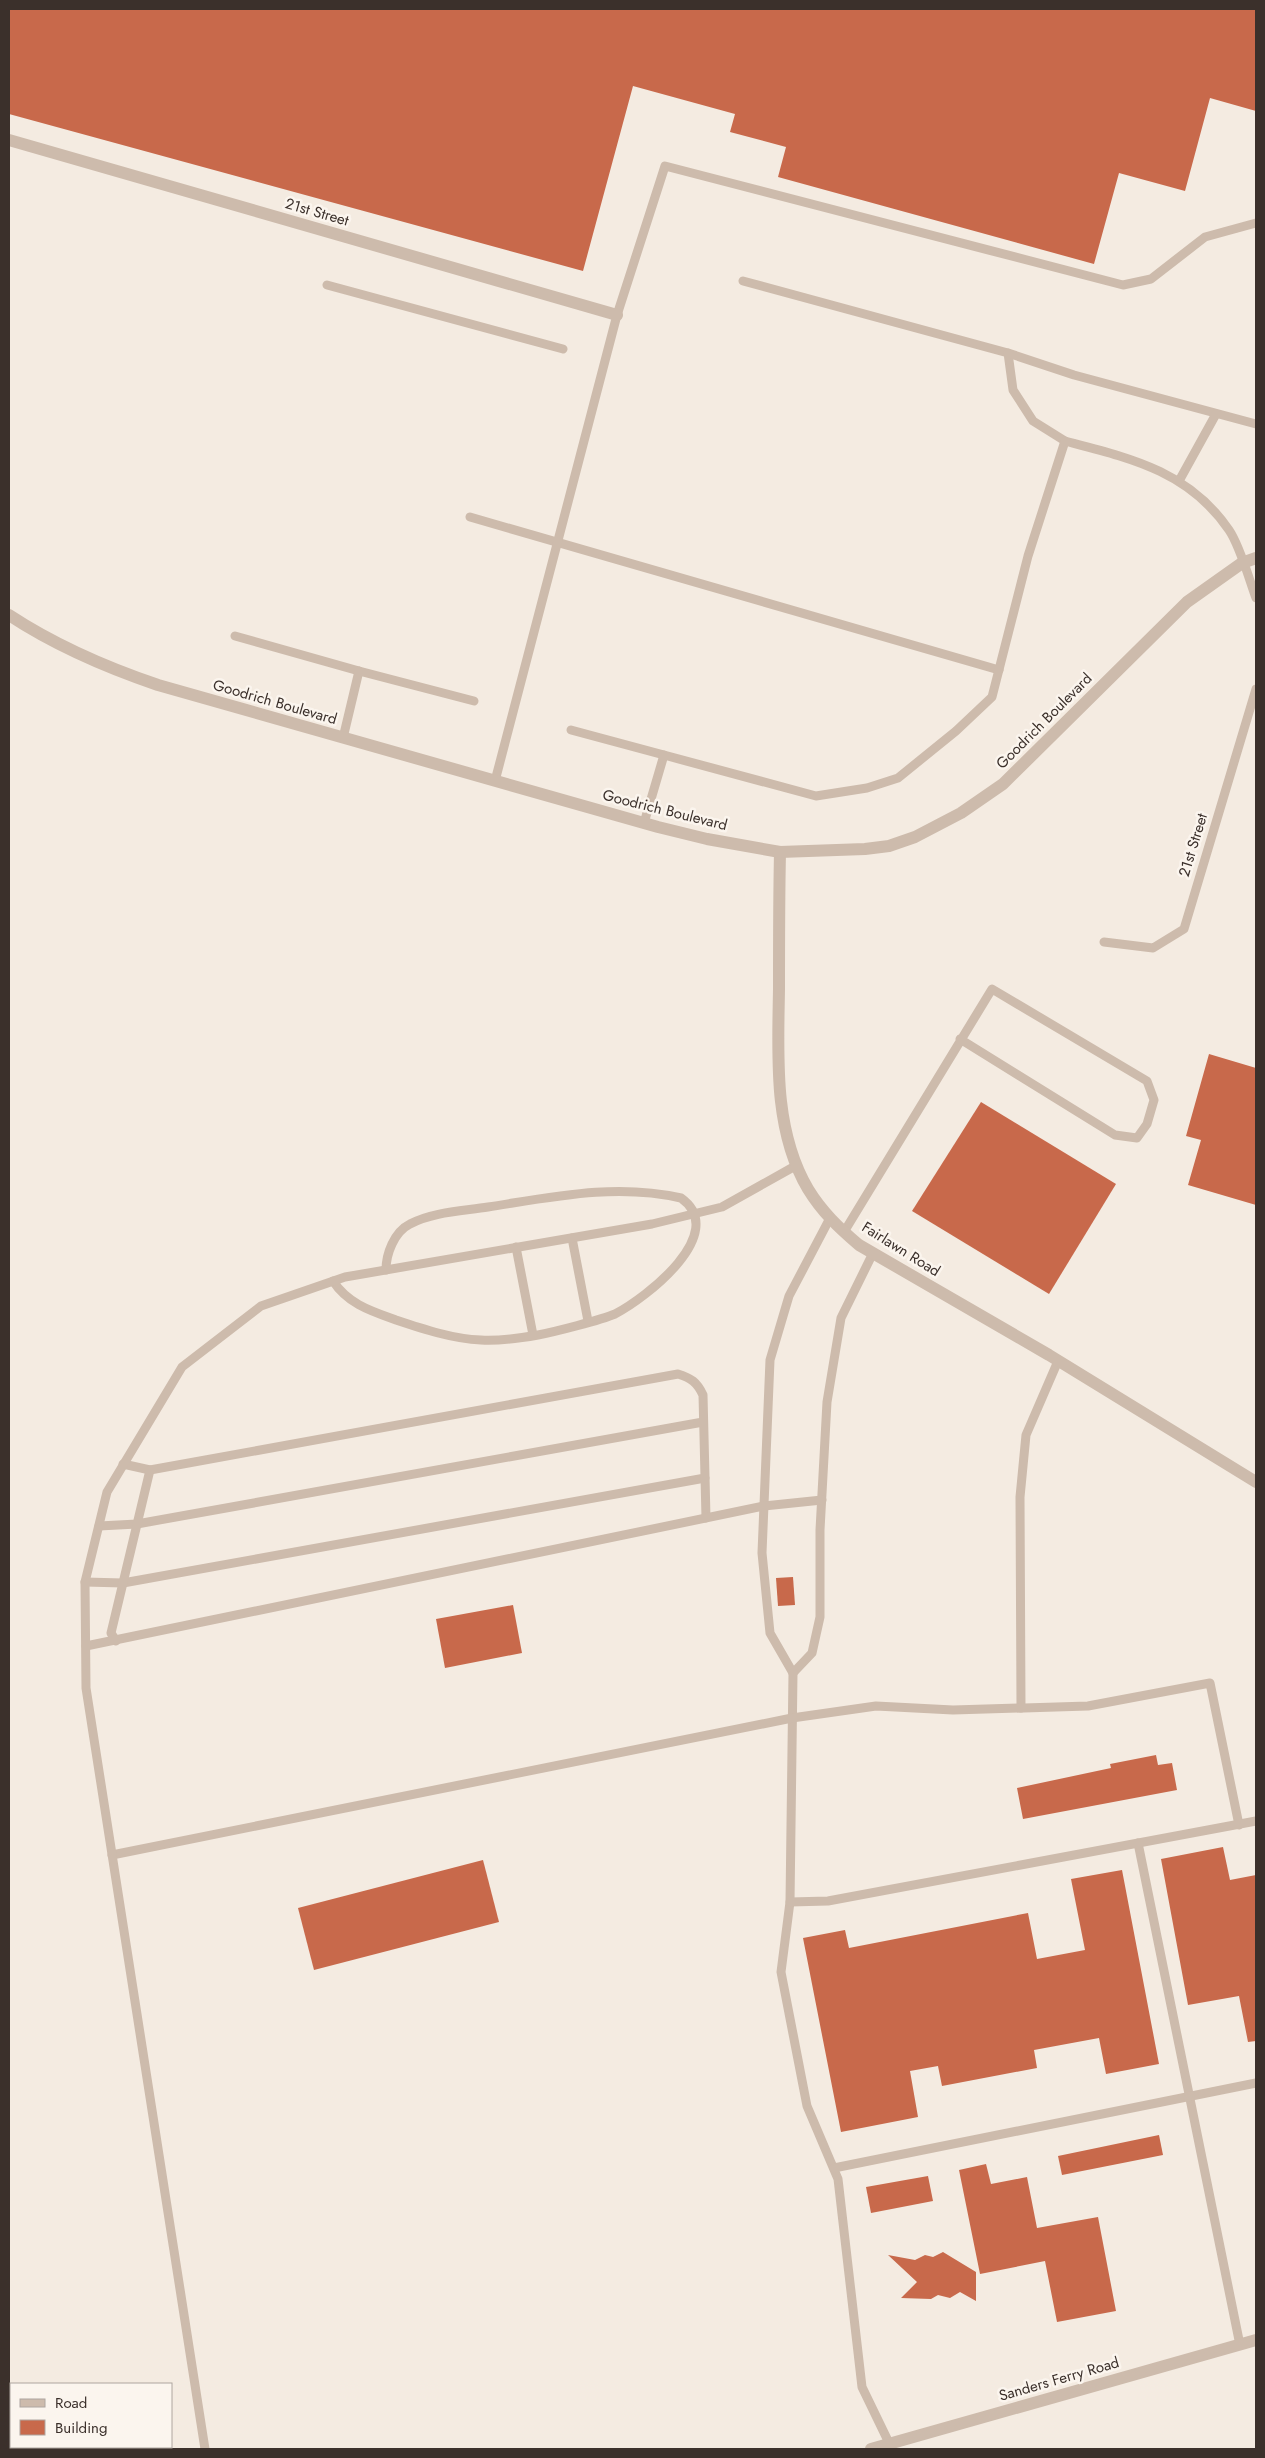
<svg xmlns="http://www.w3.org/2000/svg" width="1265" height="2458" font-family="Jost,sans-serif">
<style>
.building{fill:#c8694b}
.lines{fill:none;stroke-linecap:round;stroke-linejoin:round}
.service{stroke:#cdbbac;stroke-width:9}
.minor{stroke:#cdbbac;stroke-width:12}
.tertiary{stroke:#cdbbac;stroke-width:12}
.labels{text-anchor:middle;dominant-baseline:central;stroke-width:5;stroke-linejoin:round;paint-order:stroke}
.street-label{font-size:15px;fill:#3b302b;stroke:#fbf5ee}
</style>
<rect width="100%" height="100%" fill="#f4ebe1"/>
<g class="building">
<path d="M9 9H1256V111L1210 98 1185 191 1119 173 1094 264 778 177 786 147 730 132 735 114 633 86 583 271 9 114Z"/>
<path d="M1209 1054 1256 1068V1205L1188 1185 1201 1140 1186 1136Z"/>
<path d="M981 1102 1116 1184 1049 1294 912 1211Z"/>
<path d="M793 1577 795 1605 778 1606 776 1578Z"/>
<path d="M513 1605 522 1653 445 1668 436 1619Z"/>
<path d="M1156 1755 1158 1765 1172 1763 1177 1790 1023 1819 1017 1788 1111 1768 1110 1764Z"/>
<path d="M1223 1847 1230 1880 1256 1875V2041L1248 2042 1239 1996 1188 2005 1161 1859Z"/>
<path d="M483 1860 499 1922 314 1970 298 1908Z"/>
<path d="M1122 1870 1159 2064 1106 2074 1099 2038 1034 2050 1037 2068 942 2086 938 2066 910 2071 918 2117 841 2132 803 1938 845 1930 849 1948 1028 1913 1037 1959 1085 1950 1071 1879Z"/>
<path d="M1159 2135 1163 2155 1062 2175 1058 2156Z"/>
<path d="M986 2164 991 2184 1027 2177 1037 2228 1098 2217 1116 2311 1057 2322 1045 2261 980 2274 959 2170Z"/>
<path d="M928 2176 933 2201 871 2213 866 2187Z"/>
<path d="M943 2252 976 2272V2301L960 2292 950 2298 938 2295 931 2299 901 2298 917 2282 888 2255 915 2260 925 2255 933 2257Z"/>
</g>
<g class="lines">
<g class="service">
<path d="M743 281 1008 353 1013 390 1033 421 1065 441"/>
<path d="M327 285 563 349"/>
<path d="M1008 353 1074 375 1256 424"/>
<path d="M1179 481 1216 414"/>
<path d="M470 517 999 670"/>
<path d="M235 636 359 671"/>
<path d="M571 730 664 755"/>
<path d="M343 738 359 671 474 701"/>
<path d="M495 781 617 315 665 166 1123 285 1151 279 1205 237 1256 223"/>
<path d="M644 823 664 755 816 796 867 788 898 778 956 731 992 697 1028 556 1065 441C1130 458 1189 471 1229 530 1240 546 1249 579 1256 598"/>
<path d="M1104 942 1153 948 1184 929 1256 689"/>
<path d="M830 1218 789 1296 770 1360 762 1553 770 1633 793 1673 812 1653 820 1617V1530L827 1402 841 1318 873 1253"/>
<path d="M844 1232 992 989 1147 1081 1154 1100 1147 1124 1137 1138 1115 1135 960 1039"/>
<path d="M572 1238 588 1321"/>
<path d="M516 1247 533 1335"/>
<path d="M333 1281C348 1304 371 1311 396 1320 423 1329 453 1339 481 1340 499 1341 521 1338 538 1335 554 1332 601 1320 615 1314 646 1298 730 1233 681 1198 616 1183 552 1197 488 1207 463 1211 432 1212 410 1224 394 1232 386 1254 386 1270"/>
<path d="M123 1464 150 1470"/>
<path d="M99 1526 137 1524 703 1422"/>
<path d="M85 1582 123 1583 705 1478"/>
<path d="M116 1641 111 1633 150 1470 678 1374C691 1378 697 1382 703 1395L706 1518"/>
<path d="M86 1646 764 1506 822 1500"/>
<path d="M793 1673 790 1902 781 1972 807 2106 838 2179 862 2387 891 2447"/>
<path d="M1021 1708 1020 1497 1026 1435 1058 1361"/>
<path d="M1138 1843 1240 2345"/>
<path d="M112 1855 792 1718 876 1706 953 1710 1088 1706 1210 1683 1239 1825"/>
<path d="M790 1902 828 1901 1256 1821"/>
<path d="M834 2168 1256 2083"/>
<path d="M205 2449 86 1688 85 1582 107 1492 182 1367 261 1306 345 1277 652 1224 722 1207 797 1165"/>
</g>
<g class="minor">
<path d="M9 140 617 315"/>
<path d="M780 852C779 898 779 943 779 989 778 1055 773 1130 808 1189 822 1212 839 1228 859 1245L1049 1355 1256 1482"/>
<path d="M871 2449 1256 2340"/>
</g>
<path class="tertiary" d="M9 615C56 646 105 667 158 685L658 827 707 839 780 852 865 849 889 846 915 837 961 813 1003 784 1187 602 1242 563 1256 558"/>
</g>
<g class="labels">
<g class="street-label">
<text transform="translate(317 212) rotate(16)">21st Street</text>
<text transform="translate(275 702) rotate(16)">Goodrich Boulevard</text>
<text transform="translate(1044 721) rotate(-45)">Goodrich Boulevard</text>
<text transform="translate(665 810) rotate(14)">Goodrich Boulevard</text>
<text transform="translate(1193 845) rotate(-73)">21st Street</text>
<text transform="translate(901 1249) rotate(32)">Fairlawn Road</text>
<text transform="translate(1059 2379) rotate(-16)">Sanders Ferry Road</text>
</g>
</g>
<rect width="1265" height="2458" fill="none" stroke="#3b302b" stroke-width="20"/>
<rect x="10" y="2383" width="162" height="65" fill="#fbf5ee" stroke="#aea6a0"/>
<rect x="20" y="2399" width="25" height="8" fill="#cdbbac" stroke="#aea6a0"/>
<text x="55" y="2408" font-size="15" fill="#3b302b">Road</text>
<rect x="20" y="2420" width="25" height="15" fill="#c8694b" stroke="#aea6a0"/>
<text x="55" y="2433" font-size="15" fill="#3b302b">Building</text>
</svg>
